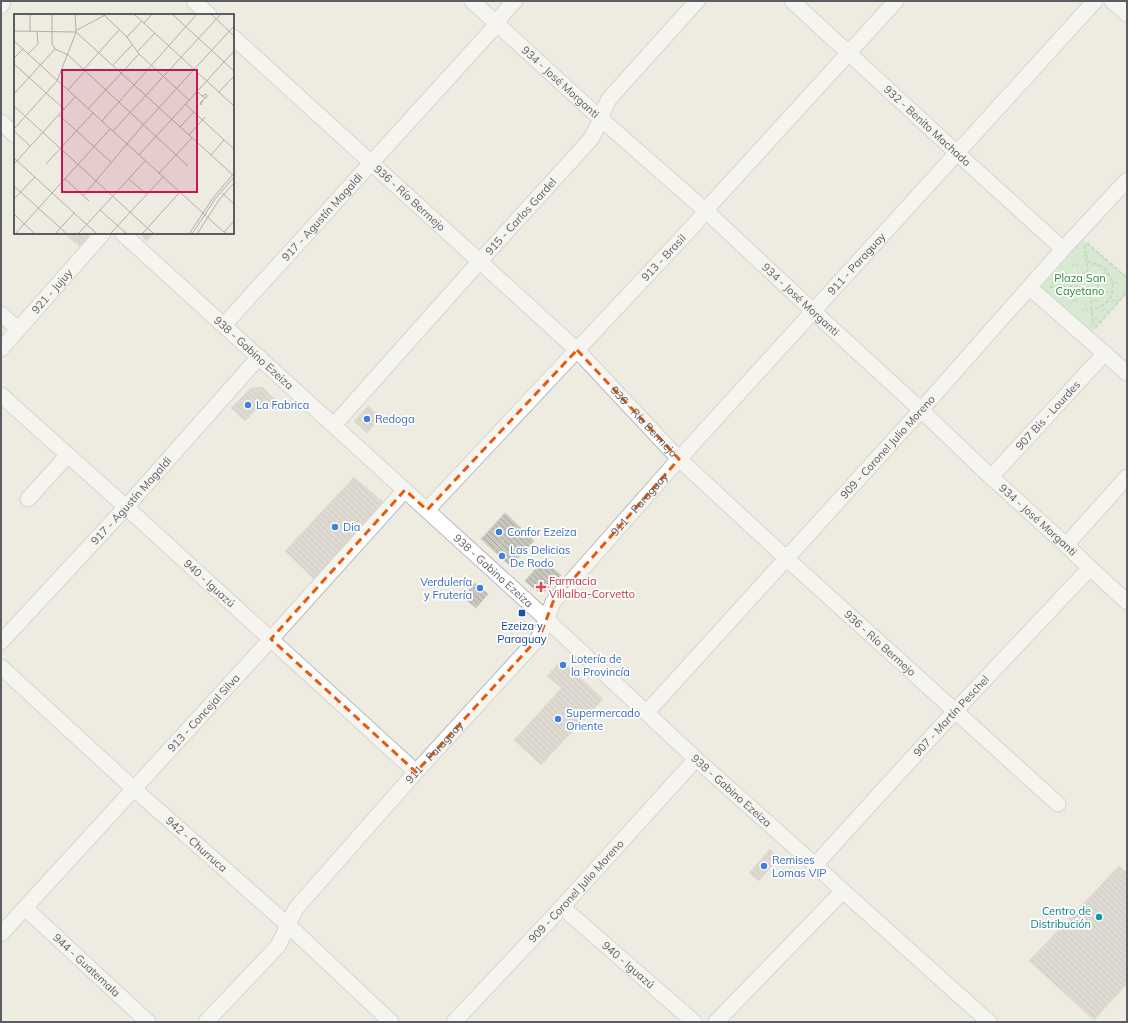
<svg xmlns="http://www.w3.org/2000/svg" width="1128" height="1023" font-family="Mulish,sans-serif">
<style>
.park{fill:url(#park-crowns)}
.building{fill:url(#building-back-hatch);stroke:#d3cdbf}
.lines{fill:none;stroke-linecap:round;stroke-linejoin:round}
.minor-casing{stroke:#b7b9bf;stroke-width:17}
.path{stroke:#92c7a2;stroke-width:2;stroke-dasharray:4 2;stroke-linecap:butt}
.minor{stroke:#fff;stroke-width:15}
.marked{fill:none;stroke:#e8590c;stroke-width:3;stroke-dasharray:8 5;stroke-linejoin:round}
.shop-dot{fill:#3f7fe0;stroke:#fff;stroke-width:1.5}
.health-dot{fill:#e0444e;stroke:#fff;stroke-width:1.5}
.transit-dot{fill:#1a4fb4;stroke:#fff;stroke-width:1.5}
.culture-dot{fill:#0f9aa8;stroke:#fff;stroke-width:1.5}
.labels{text-anchor:middle;dominant-baseline:central;stroke-width:3.5;stroke-linejoin:round;paint-order:stroke}
.street-label{font-size:11px;fill:#5a5e63;stroke:#fff}
.park-label{font-size:11px;fill:#2e8634;stroke:#fff}
.shop-label{font-size:11px;fill:#366cbe;stroke:#fff;text-anchor:start}
.health-label{font-size:11px;fill:#be3a42;stroke:#fff;text-anchor:start}
.transit-label{font-size:11px;fill:#164399;stroke:#fff}
.culture-label{font-size:11px;fill:#0d838f;stroke:#fff;text-anchor:end}
.inset-road{fill:none;stroke:#afafab;stroke-width:1}
.view{fill:#c2185b;fill-opacity:0.15;stroke:#c2185b;stroke-width:2}
.inset-edge{fill:none;stroke:#5a5e63;stroke-width:2}
</style>
<defs>
<pattern id="park-crowns" width="20" height="18" patternUnits="userSpaceOnUse"><rect width="20" height="18" fill="#bbe8bc"/><path d="M2 6a3 3 0 1 1 6 0M12 15a3 3 0 1 1 6 0" fill="none" stroke="#9bbf9c"/></pattern>
<pattern id="building-back-hatch" width="6" height="6" patternUnits="userSpaceOnUse"><rect width="6" height="6" fill="#c9c6be"/><path d="M-1 5l2 2M0 0l6 6M5-1l2 2" fill="none" stroke="#a6a49e"/></pattern>
</defs>
<rect width="100%" height="100%" fill="#eeebe1"/>
<path class="park" d="M1077 234 1127 278V292L1087 337 1030 288Z"/>
<g class="building">
<path d="M64 233H89V236L80 247Z"/>
<path d="M139 233H155L146 241Z"/>
<path d="M262 387 270 395 245 421 231 408 251 388Z"/>
<path d="M270 395 281 404 275 410 264 401Z"/>
<path d="M368 406 381 417 367 433 354 421Z"/>
<path d="M354 477 384 503 315 580 285 551Z"/>
<path d="M505 513 518 525 494 551 481 539Z"/>
<path d="M518 525 534 541 510 566 494 551Z"/>
<path d="M543 560 561 575 546 591H537L525 581Z"/>
<path d="M475 583 488 594 476 608 463 597Z"/>
<path d="M561 660 575 673 562 688 547 676Z"/>
<path d="M575 673 603 699 541 765 514 740Z"/>
<path d="M770 849 779 858 759 881 749 873Z"/>
<path d="M1119 866 1127 873V984L1094 1020 1029 961Z"/>
</g>
<g class="lines">
<g class="minor-casing">
<g id="minor">
<path d="M194 1 209 15"/>
<path id="s1" d="M472 1 601 119 706 211 813 311 921 410 991 477 1066 545 1090 568 1127 602"/>
<path id="s2" d="M792 1 957 153 1063 249"/>
<path d="M1112 1 1127 14"/>
<path d="M1 6 3 1"/>
<path id="s3" d="M233 37 577 350 679 459 786 558 1058 804"/>
<path d="M1 122 15 135"/>
<path id="s4" d="M122 233 530 604 696 759 815 865 843 891 989 1022"/>
<path d="M1030 288 1127 373"/>
<path d="M1 314 18 329"/>
<path id="s5" d="M224 325 490 32 507 9 515 1"/>
<path id="s6" d="M1 349 103 233"/>
<path id="s7" d="M1 395 126 507 416 772"/>
<path id="s8" d="M334 425 480 261 591 139C599 126 602 112 609 99L697 1"/>
<path id="s9" d="M991 477 1105 353"/>
<path d="M28 499 68 455"/>
<path id="s10" d="M427 510 695 224 712 203 896 1"/>
<path d="M1066 545 1127 477"/>
<path id="s11" d="M1 642 126 507 259 357"/>
<path id="s12" d="M1 667 134 789 287 924 391 1022"/>
<path id="s13" d="M647 712 921 410 1063 249 1127 180"/>
<path id="s14" d="M815 865 955 711 1090 568"/>
<path id="s15" d="M562 907 694 1022"/>
<path id="s16" d="M25 908 148 1022"/>
<path id="s17" d="M1 934 271 639 405 490"/>
<path id="s18" d="M206 1022 278 946C285 933 289 920 297 907L416 772 540 636 553 602 679 459 1095 1"/>
<path id="s19" d="M454 1022 562 907 696 759"/>
<path d="M716 1022 843 891"/>
</g>
</g>
<g class="path">
<path d="M1087 243 1127 278"/>
<path d="M1085 245 1088 277"/>
<path d="M1087 262C1093 263 1100 264 1105 269 1113 277 1116 292 1108 301 1103 306 1097 308 1091 311"/>
<circle cx="1089" cy="286" r="9"/>
<path d="M1050 287 1080 286"/>
<path d="M1090 294 1093 325"/>
<path d="M1095 328 1127 292"/>
</g>
<use href="#minor" class="minor"/>
</g>
<path d="M0 0H1128V1023H0ZM577 350 679 459 553 602 540 636 416 772 271 639 405 490 427 510Z" fill="#eeebe1" fill-opacity=".55" fill-rule="evenodd"/>
<path class="marked" d="M577 350 679 459 553 602 540 636 416 772 271 639 405 490 427 510Z"/>
<g class="shop-dot">
<circle cx="248" cy="405" r="4"/>
<circle cx="367" cy="419" r="4"/>
<circle cx="335" cy="527" r="4"/>
<circle cx="499" cy="532" r="4"/>
<circle cx="502" cy="556" r="4"/>
<circle cx="480" cy="588" r="4"/>
<circle cx="563" cy="665" r="4"/>
<circle cx="558" cy="719" r="4"/>
<circle cx="764" cy="866" r="4"/>
</g>
<path class="health-dot" d="M539 581h4v4h4v4h-4v4h-4v-4h-4v-4h4z"/>
<rect class="transit-dot" x="518" y="609" width="8" height="8" rx="2"/>
<circle class="culture-dot" cx="1099" cy="917" r="4"/>
<g class="labels">
<g class="street-label">
<text stroke="none"><textPath href="#s1" startOffset="120">934 - José Morganti</textPath></text>
<text stroke="none"><textPath href="#s2" startOffset="184">932 - Benito Machado</textPath></text>
<text stroke="none"><textPath href="#s3" startOffset="239">936 - Río Bermejo</textPath></text>
<text stroke="none"><textPath href="#s8" startOffset="280">915 - Carlos Gardel</textPath></text>
<text stroke="none"><textPath href="#s5" startOffset="146">917 - Agustín Magaldi</textPath></text>
<text stroke="none"><textPath href="#s10" startOffset="346">913 - Brasil</textPath></text>
<text stroke="none"><textPath href="#s18" startOffset="1003">911 - Paraguay</textPath></text>
<text stroke="none"><textPath href="#s6" startOffset="77">921 - Jujuy</textPath></text>
<text stroke="none"><textPath href="#s1" startOffset="444">934 - José Morganti</textPath></text>
<text stroke="none"><textPath href="#s4" startOffset="178">938 - Gabino Ezeiza</textPath></text>
<text stroke="none"><textPath href="#s9" startOffset="84">907 Bis - Lourdes</textPath></text>
<text stroke="none"><textPath href="#s3" startOffset="563">936 - Río Bermejo</textPath></text>
<text stroke="none"><textPath href="#s13" startOffset="358">909 - Coronel Julio Moreno</textPath></text>
<text stroke="none"><textPath href="#s11" startOffset="192">917 - Agustín Magaldi</textPath></text>
<text stroke="none"><textPath href="#s18" startOffset="679">911 - Paraguay</textPath></text>
<text stroke="none"><textPath href="#s1" startOffset="768">934 - José Morganti</textPath></text>
<text stroke="none"><textPath href="#s4" startOffset="502">938 - Gabino Ezeiza</textPath></text>
<text stroke="none"><textPath href="#s7" startOffset="281">940 - Iguazú</textPath></text>
<text stroke="none"><textPath href="#s3" startOffset="887">936 - Río Bermejo</textPath></text>
<text stroke="none"><textPath href="#s17" startOffset="300">913 - Concejal Silva</textPath></text>
<text stroke="none"><textPath href="#s14" startOffset="202">907 - Martín Peschel</textPath></text>
<text stroke="none"><textPath href="#s18" startOffset="355">911 - Paraguay</textPath></text>
<text stroke="none"><textPath href="#s4" startOffset="826">938 - Gabino Ezeiza</textPath></text>
<text stroke="none"><textPath href="#s12" startOffset="264">942 - Churruca</textPath></text>
<text stroke="none"><textPath href="#s19" startOffset="179">909 - Coronel Julio Moreno</textPath></text>
<text stroke="none"><textPath href="#s16" startOffset="84">944 - Guatemala</textPath></text>
<text stroke="none"><textPath href="#s15" startOffset="88">940 - Iguazú</textPath></text>
</g>
<g class="park-label">
<text x="1080" y="278">Plaza San<tspan x="1080" dy="13">Cayetano</tspan></text>
</g>
<g class="shop-label">
<text x="256" y="405">La Fabrica</text>
<text x="375" y="419">Redoga</text>
<text x="343" y="527">Dia</text>
<text x="507" y="532">Confor Ezeiza</text>
<text x="510" y="550">Las Delicias<tspan x="510" dy="13">De Rodo</tspan></text>
<text x="472" y="582" text-anchor="end">Verdulería<tspan x="472" dy="13">y Frutería</tspan></text>
<text x="571" y="659">Lotería de<tspan x="571" dy="13">la Provincía</tspan></text>
<text x="566" y="713">Supermercado<tspan x="566" dy="13">Oriente</tspan></text>
<text x="772" y="860">Remises<tspan x="772" dy="13">Lomas VIP</tspan></text>
</g>
<g class="health-label">
<text x="549" y="581">Farmacia<tspan x="549" dy="13">Villalba-Corvetto</tspan></text>
</g>
<g class="transit-label">
<text x="522" y="626">Ezeiza y<tspan x="522" dy="13">Paraguay</tspan></text>
</g>
<g class="culture-label">
<text x="1091" y="911">Centro de<tspan x="1091" dy="13">Distribución</tspan></text>
</g>
</g>
<g transform="translate(14 14)">
<rect width="220" height="220" fill="#eeebe1"/>
<path class="inset-road" d="M16 0V17M38 0V30L41 35M61 0 62 17M89 0 112 22 125 40 175 86M120 0 220 92M158 0 220 57M197 0 220 22M130 9 138 0M0 17 62 18 219 161M113 23 128 7M0 27 212 220M41 35 54 41 174 152M123 38 141 19M14 40 24 30 23 17M0 44 9 35M0 50 50 95M99 51 118 31M70 55 105 16M54 76 71 57M183 77 188 82 191 84 193 83 192 80 188 82M205 78 220 62M0 80 41 35M189 86 187 91 186 89 191 84M171 90 220 135M0 92 140 220M74 95 125 40M45 101 97 148M88 107 183 0M166 113 180 98M0 115 43 67 63 16 93 0M0 117 16 132M99 117 207 0M175 121 191 103M125 141 220 37M197 141 210 126M0 144 83 220M0 150 61 83M32 150 79 99M145 159 178 124M51 165 75 187M115 165 132 180M0 172 53 220M208 179 220 190M69 182 129 111 220 12M0 185 21 163M86 196 113 220M0 200 21 220M210 218 220 207M1 220 96 115M41 220 60 199M64 220 131 147M96 220 149 163M128 220 166 178M175 220 199 184 220 159M178 220 201 185 220 163M183 220 205 186 220 169"/>
<path class="view" d="M48 56H183V178H48Z"/>
<rect width="220" height="220" class="inset-edge"/>
</g>
<rect width="1128" height="1023" fill="none" stroke="#5a5e63" stroke-width="4"/>
</svg>
